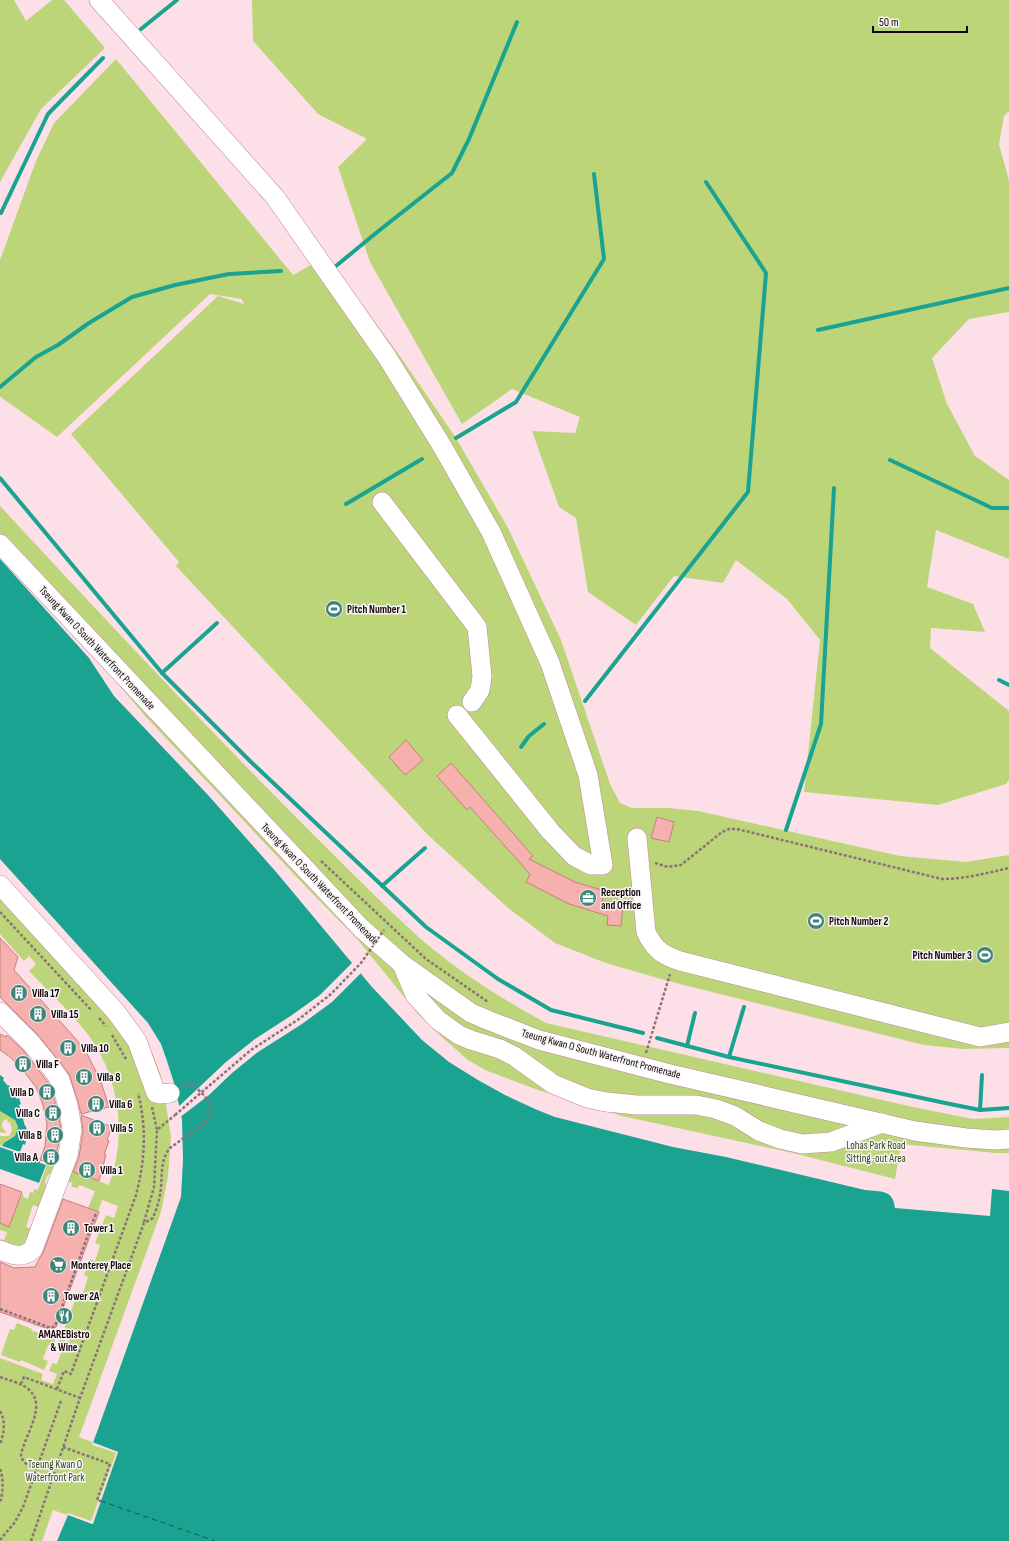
<svg xmlns="http://www.w3.org/2000/svg" width="1009" height="1541" font-family="'Sofia Sans Condensed',sans-serif">
<style>
.green{fill:#bcd579}
.water{fill:#1aa391}
.pier{fill:#fde0e7}
.lines{fill:none;stroke-linecap:round;stroke-linejoin:round}
.stream{stroke:#1aa391;stroke-width:4}
.ferry{stroke:#12574d;stroke-width:1;stroke-dasharray:5 4;stroke-linecap:butt}
.building{fill:#f6b0ad;stroke:#c3817f}
.minor-casing{stroke:#c78598;stroke-width:20}
.path{stroke:#8b7278;stroke-width:2.5;stroke-dasharray:3 2;stroke-linecap:butt}
.minor{stroke:#fff;stroke-width:19}
.path-bridge{stroke:#8b7278;stroke-width:2.5;stroke-dasharray:3 2;stroke-linecap:butt}
.labels{text-anchor:middle;dominant-baseline:central;stroke-width:3;stroke-linejoin:round;paint-order:stroke}
.poi-label{font-size:11px;font-weight:bold;fill:#19040a;stroke:#f6f6f6;text-anchor:start}
.street-label{font-size:11px;fill:#19040a;stroke:#f6f6f6}
.park-label{font-size:11px;fill:#394418;stroke:#f6f6f6}
</style>
<rect width="100%" height="100%" fill="#fde0e7"/>
<g class="green">
<path d="M0 0H14L26 21 52 0H64L105 48 41 109 0 182Z"/>
<path d="M252 0H1009V111L1004 116 999 144 1009 181V312L969 319 932 358 947 404 975 456 1009 480V559L936 530 927 587 973 604 985 632 931 628 930 648 1009 711V780L1006 784 938 805 804 792 820 640 787 599 736 560 723 583 674 576 636 625 588 592 576 518 559 507 532 431 575 433 580 417 512 389 462 424 370 262 338 167 367 139 318 114 253 41Z"/>
<path d="M116 59 293 275 327 256 404 362 456 438 508 528 561 640 610 784 620 803 632 808H669L698 811 900 856 966 862 1009 855V1048L963 1049 924 1045 668 981 606 963 555 943 508 908 428 835 176 566 179 562 71 434 218 296 244 304 242 299 210 294 57 437 2 398 0 396V260L36 161 54 123Z"/>
<path d="M0 506C93 606 186 706 282 803 325 846 368 890 412 931 451 967 500 998 546 1023L913 1107 973 1119 1009 1117V1153H996L901 1144 895 1179 793 1153 622 1116 538 1090 485 1070 468 1060 443 1038 418 1014 358 940 307 888 146 717 112 677 0 552Z"/>
<path d="M0 875 95 978 131 1019 152 1052 162 1079 171 1137 168 1176 161 1212 79 1437 118 1452 92 1524 53 1510 42 1541H0V1358L43 1374 41 1380 53 1384 57 1374 49 1371 52 1363 57 1364 62 1350 57 1348 60 1339 69 1342 70 1338 62 1335 78 1292 83 1293 88 1277 84 1275 90 1259 95 1261 100 1245 95 1243 106 1215 114 1218 118 1206 102 1200 98 1212 88 1208 95 1191 79 1185 78 1188 71 1187 73 1183 68 1182 69 1170 109 1185C127 1135 120 1079 89 1036 72 1013 49 992 29 971L36 964 29 956 24 961 0 934Z"/>
<path d="M0 1111 15 1120 18 1127 15 1136 7 1140 2 1146 0 1145V1136H9L12 1130 10 1122 8 1123 7 1119C0 1121 1 1129 7 1132L4 1133 0 1132Z"/>
<path d="M48 1162 58 1166 47 1176 45 1181 47 1188 39 1207 33 1205 26 1227 32 1229 26 1242 19 1246 0 1243V1239L4 1240 7 1232 0 1230V1223L9 1226 21 1194 24 1195 23 1197 28 1199 30 1192 33 1193 34 1189 38 1190Z"/>
<path d="M17 1323 32 1329V1331L56 1338 53 1347 48 1345 43 1359 48 1361 44 1370 21 1360 20 1362 1 1355 10 1329 14 1330Z"/>
</g>
<g class="water">
<path d="M0 559 89 658 114 696 208 795 277 873 372 987 422 1040 449 1062 478 1080 505 1095 535 1109 555 1117 673 1147 726 1157 865 1190C881 1192 893 1189 895 1208L990 1216 992 1189 1009 1191V1541H57L68 1515 93 1524 118 1452 93 1443 181 1197 183 1160 182 1120 175 1086 167 1061 161 1044 148 1023 0 859Z"/>
<path d="M0 1075 4 1078 3 1080 8 1086 9 1085 14 1091 12 1093 17 1099 19 1098 21 1104 19 1105 22 1112 24 1111 26 1118 23 1119 25 1126H26L27 1133H24V1141H26L25 1145 23 1144 20 1152 2 1146 5 1142 15 1136 18 1127 15 1120 0 1111Z"/>
<path d="M0 1147 40 1161V1163L46 1165 39 1183 0 1169Z"/>
</g>
<g class="pier">
<path d="M353 962 362 972 332 1002 302 1024 258 1052 232 1073 209 1095 179 1118 177 1108 226 1062 255 1039 292 1015 320 995Z"/>
<path d="M92 1442 118 1452 92 1524 66 1514 68 1513 91 1521 104 1486 116 1453 93 1445Z"/>
</g>
<g class="lines">
<g class="stream">
<path d="M141 29 177 0"/>
<path d="M1 213 48 114 103 58"/>
<path d="M336 266 376 233 452 173 469 139 517 22"/>
<path d="M818 330 1009 288"/>
<path d="M0 387 36 357 58 345 89 323 132 297 175 285 229 274 281 271"/>
<path d="M456 438 516 402 604 259 594 174"/>
<path d="M890 460 992 508H1009"/>
<path d="M0 478 162 673 250 761 426 927 498 979 551 1010 643 1033"/>
<path d="M346 504 422 459"/>
<path d="M162 673 217 623"/>
<path d="M999 680 1009 685"/>
<path d="M585 701 748 492 766 273 706 182"/>
<path d="M521 747 529 736 544 724"/>
<path d="M786 830 821 724 834 488"/>
<path d="M382 886 425 848"/>
<path d="M657 1038 729 1057 950 1104 980 1110 1009 1108"/>
<path d="M687 1046 695 1013"/>
<path d="M729 1057 744 1007"/>
<path d="M980 1110 982 1075"/>
</g>
<path class="ferry" d="M101 1501 215 1541"/>
</g>
<g class="building">
<path d="M406 740 423 760 405 775 389 757Z"/>
<path d="M451 763 533 856 529 859 575 882 605 891 602 901 623 903 621 926 607 925 608 916 569 904 526 882 530 874 470 807 467 810 437 776Z"/>
<path d="M657 817 674 822 669 842 651 838Z"/>
<path d="M0 938 18 957 14 970 75 1038 85 1050 100 1079 109 1107 81 1114 78 1102 69 1074 39 1036 0 997Z"/>
<path d="M0 1034 6 1037 7 1035 23 1050 50 1085 57 1108 61 1129 57 1152 53 1164 40 1160 45 1146 47 1124 43 1105 36 1087 22 1069 10 1057 0 1050Z"/>
<path d="M81 1115 112 1127 107 1140 109 1141 104 1155H106L99 1181 73 1172 79 1157 83 1131Z"/>
<path d="M0 1184 22 1192 9 1227 0 1223Z"/>
<path d="M63 1199 99 1212 56 1327 51 1330 0 1312V1262L14 1268 35 1267 39 1259 43 1253Z"/>
</g>
<g class="lines">
<g class="minor-casing">
<g id="minor">
<path d="M99 0 275 197 387 357 442 446 491 532 550 663 588 775 603 865H591L574 856 551 832 457 715"/>
<path d="M382 502 477 627 482 676 480 690 472 702"/>
<path d="M0 544 361 928 402 964 471 1013 490 1021 539 1040 670 1074 915 1131 966 1138 996 1140 1009 1139"/>
<path d="M637 838 646 932C654 949 662 955 680 961L980 1037 1009 1032"/>
<path d="M0 885 116 1012 137 1041 156 1093 160 1094 170 1093"/>
<path d="M402 964 415 995 438 1020 459 1035 471 1040 500 1049 514 1056 553 1084 587 1098 606 1102 637 1105H696L716 1109 735 1116 759 1131 780 1139 802 1144 831 1142 882 1123"/>
<path d="M0 1012 31 1043 53 1070 60 1080 68 1105 70 1116 72 1129 68 1155 33 1249C23 1259 12 1255 0 1250"/>
</g>
</g>
<g class="path">
<path d="M321 861 426 959 488 1002"/>
<path d="M655 863 668 867 681 865 722 832 729 829H737L942 879C965 879 987 873 1009 868"/>
<path d="M0 912 92 1011"/>
<path d="M99 1018 106 1026"/>
<path d="M112 1035 126 1059"/>
<path d="M646 1053 670 974"/>
<path d="M152 1107 157 1130"/>
<path d="M144 1222 154 1187 157 1130 175 1115"/>
<path d="M0 1309 51 1328 55 1326 96 1213"/>
<path d="M0 1377C8 1380 17 1382 24 1386 51 1402 25 1433 21 1455 23 1464 29 1466 37 1469"/>
<path d="M21 1384 24 1377 80 1398"/>
<path d="M57 1389 64 1371 71 1374 136 1195C145 1161 147 1128 138 1093"/>
<path d="M0 1411C6 1421 4 1433 0 1444"/>
<path d="M63 1447 110 1464 97 1500 101 1501"/>
<path d="M0 1469C4 1480 3 1492 0 1503"/>
<path d="M0 1540 15 1522 23 1507 61 1401"/>
<path d="M31 1541 80 1398 144 1223 153 1218C156 1210 159 1202 160 1194 163 1179 159 1161 170 1148L206 1122C208 1119 211 1115 211 1110 210 1099 197 1087 188 1083L183 1087"/>
</g>
<use href="#minor" class="minor"/>
<path class="path-bridge" d="M175 1115 251 1050 299 1019 331 994 361 963 384 930"/>
</g>
<defs>
<g id="stadium-disc" transform="scale(0.9)"><circle r="9.5" fill="#408579" stroke="#f6f6f6"/><path d="M0-5a6.5 5 0 1 0 0 10a6.5 5 0 1 0 0-10ZM-3.5-1.8h7v3.6h-7Z" fill="#fff"/></g>
<g id="office-disc" transform="scale(0.9)"><circle r="9.5" fill="#408579" stroke="#f6f6f6"/><path d="M-6-3h4V-5.5h4V-3h4V5H-6ZM-1-4.5V-3h2v-1.5ZM-6 0V1H6V0Z" fill="#fff"/></g>
<g id="building-disc" transform="scale(0.9)"><circle r="9.5" fill="#408579" stroke="#f6f6f6"/><path d="M-4-6H4V6H1V3H-1V6H-4ZM-2.5-4.3h1.7v1.8h-1.7ZM.8-4.3h1.7v1.8H.8ZM-2.5-1h1.7V.8h-1.7ZM.8-1h1.7V.8H.8Z" fill="#fff"/></g>
<g id="supermarket-disc" transform="scale(0.9)"><circle r="9.5" fill="#408579" stroke="#f6f6f6"/><path d="M-6-5.5h2.5l.6 2H6L4.5 2H-2.5L-4.4-4H-6ZM-1.5 3.2a1.3 1.3 0 1 0 .1 0ZM3 3.2a1.3 1.3 0 1 0 .1 0Z" fill="#fff"/></g>
<g id="restaurant-disc" transform="scale(0.9)"><circle r="9.5" fill="#408579" stroke="#f6f6f6"/><path d="M-5-6h1v4h1v-4h1v4h1v-4h1v5L-1.5 .5V6h-2V.5L-5-1ZM5-6V6H3V1.5H1.5Q1.5-4 5-6Z" fill="#fff"/></g>
</defs>
<g fill-rule="evenodd">
<use href="#stadium-disc" x="334" y="609"/>
<use href="#office-disc" x="588" y="898"/>
<use href="#stadium-disc" x="816" y="921"/>
<use href="#stadium-disc" x="985" y="955"/>
<use href="#building-disc" x="19" y="993"/>
<use href="#building-disc" x="38" y="1014"/>
<use href="#building-disc" x="68" y="1048"/>
<use href="#building-disc" x="23" y="1064"/>
<use href="#building-disc" x="84" y="1077"/>
<use href="#building-disc" x="47" y="1092"/>
<use href="#building-disc" x="96" y="1104"/>
<use href="#building-disc" x="53" y="1113"/>
<use href="#building-disc" x="97" y="1128"/>
<use href="#building-disc" x="55" y="1135"/>
<use href="#building-disc" x="51" y="1157"/>
<use href="#building-disc" x="87" y="1170"/>
<use href="#building-disc" x="71" y="1228"/>
<use href="#supermarket-disc" x="58" y="1265"/>
<use href="#building-disc" x="51" y="1296"/>
<use href="#restaurant-disc" x="64" y="1316"/>
</g>
<g class="labels">
<g class="poi-label">
<text x="347" y="609">Pitch Number 1</text>
<text x="601" y="892">Reception<tspan x="601" dy="13">and Office</tspan></text>
<text x="829" y="921">Pitch Number 2</text>
<text x="972" y="955" text-anchor="end">Pitch Number 3</text>
<text x="32" y="993">Villa 17</text>
<text x="51" y="1014">Villa 15</text>
<text x="81" y="1048">Villa 10</text>
<text x="36" y="1064">Villa F</text>
<text x="97" y="1077">Villa 8</text>
<text x="34" y="1092" text-anchor="end">Villa D</text>
<text x="109" y="1104">Villa 6</text>
<text x="40" y="1113" text-anchor="end">Villa C</text>
<text x="110" y="1128">Villa 5</text>
<text x="42" y="1135" text-anchor="end">Villa B</text>
<text x="38" y="1157" text-anchor="end">Villa A</text>
<text x="100" y="1170">Villa 1</text>
<text x="84" y="1228">Tower 1</text>
<text x="71" y="1265">Monterey Place</text>
<text x="64" y="1296">Tower 2A</text>
<text x="64" y="1334" text-anchor="middle">AMAREBistro<tspan x="64" dy="13">&amp; Wine</tspan></text>
</g>
<g class="street-label">
<text transform="translate(97 648) rotate(47)">Tseung Kwan O South Waterfront Promenade</text>
<text transform="translate(320 884) rotate(46)">Tseung Kwan O South Waterfront Promenade</text>
<text transform="translate(601 1054) rotate(15)">Tseung Kwan O South Waterfront Promenade</text>
</g>
<g class="park-label">
<text x="876" y="1145">Lohas Park Road<tspan x="876" dy="13">Sitting-out Area</tspan></text>
<text x="55" y="1464">Tseung Kwan O<tspan x="55" dy="13">Waterfront Park</tspan></text>
</g>
</g>
<path d="M873 26v6h94v-6" fill="none" stroke="#19040a" stroke-width="2"/>
<text x="879" y="26" font-size="12" fill="#19040a" stroke="#f6f6f6" stroke-width="3" paint-order="stroke">50 m</text>
</svg>
